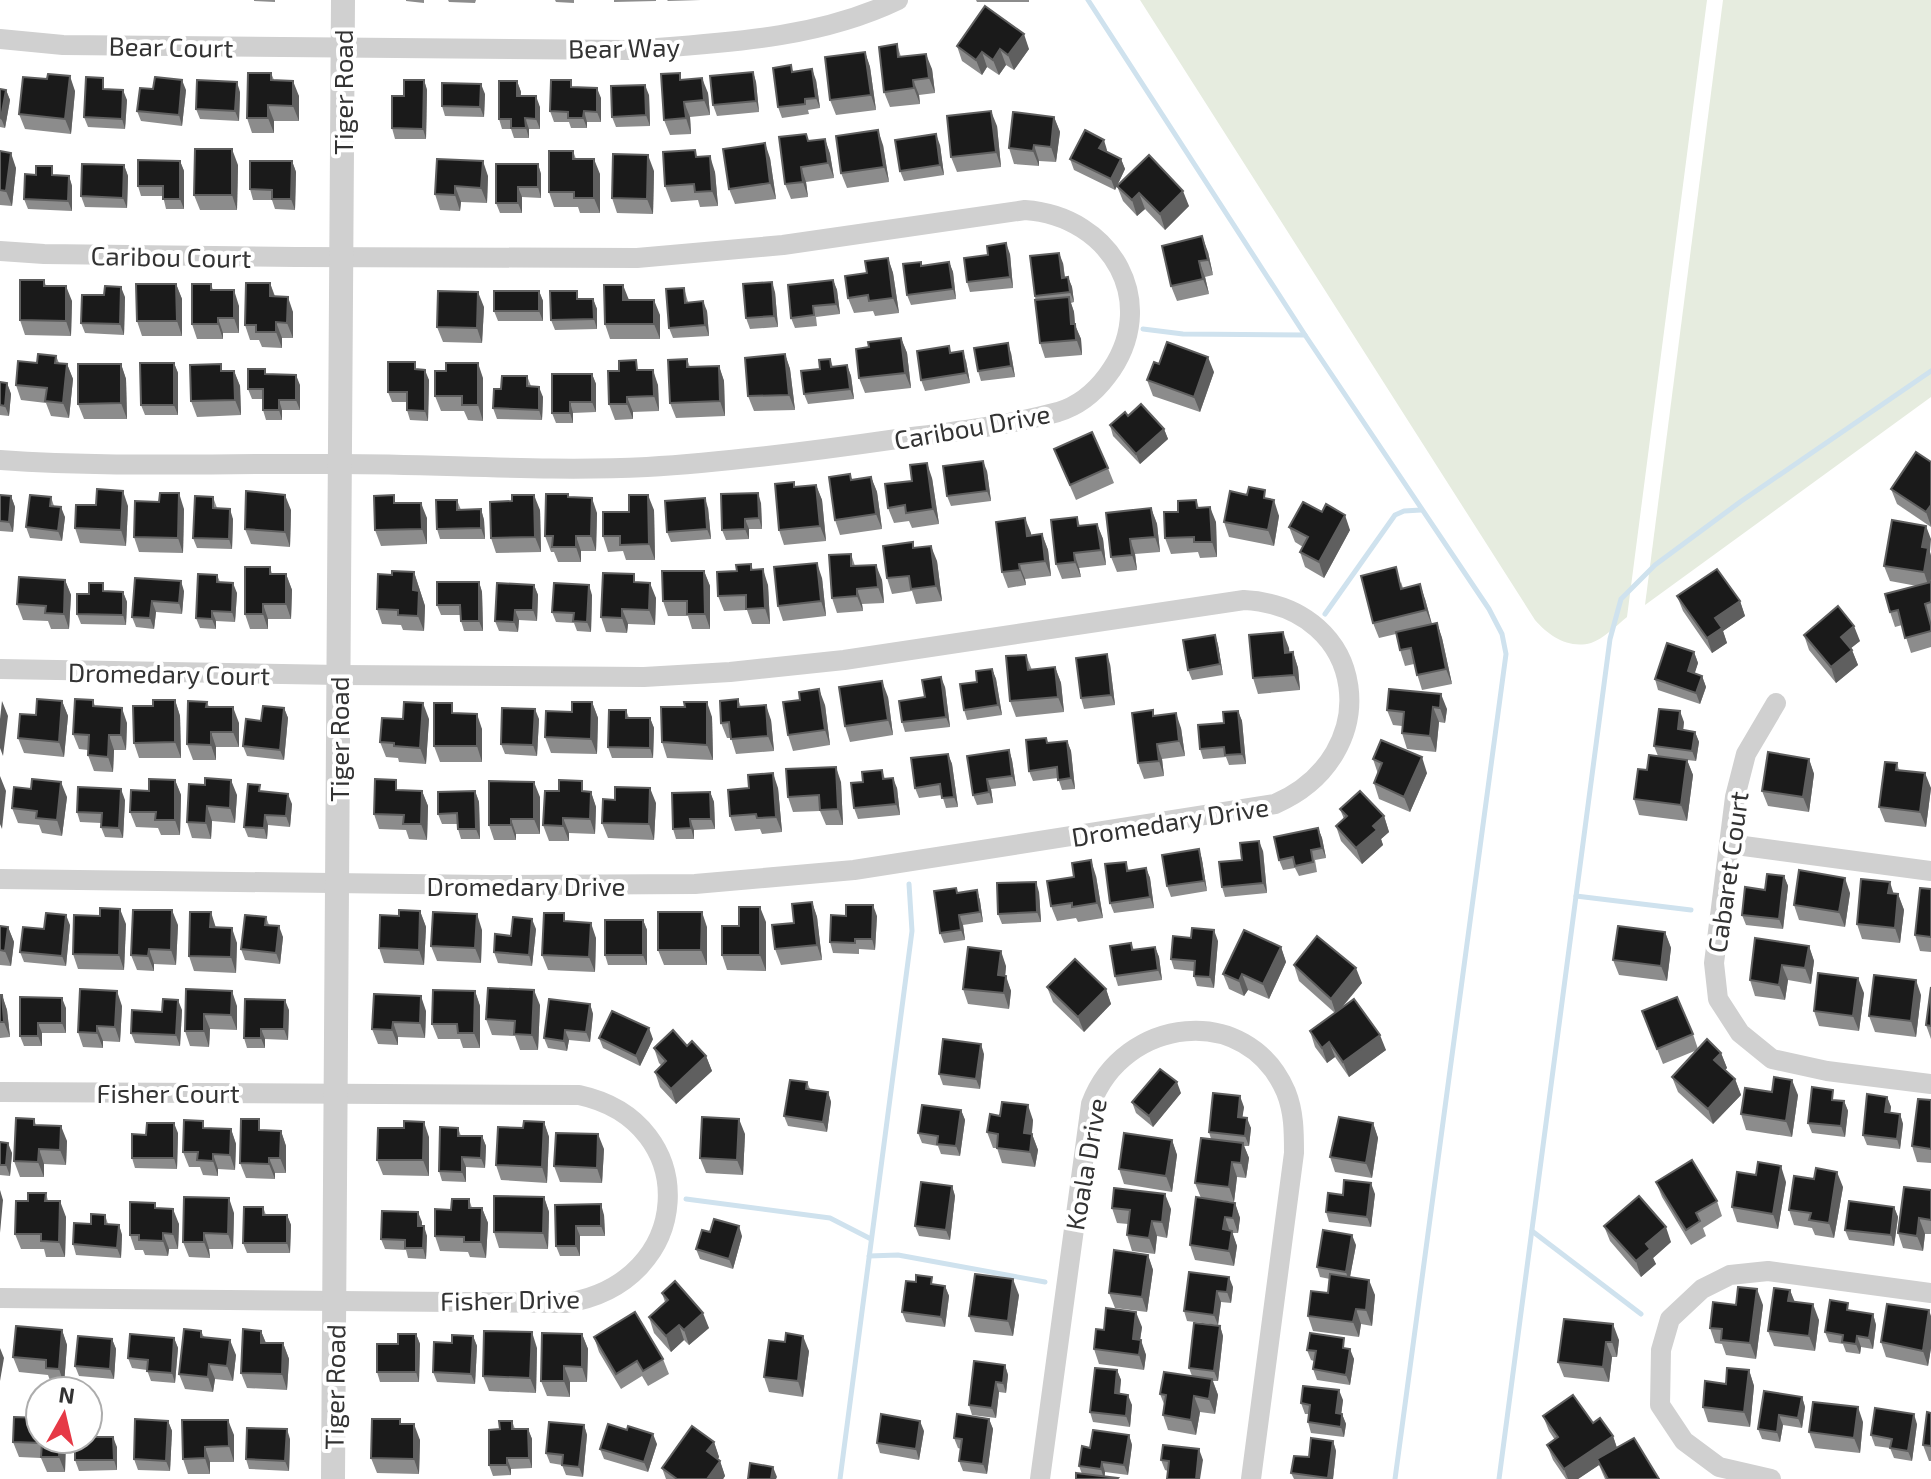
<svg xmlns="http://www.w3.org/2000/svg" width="1931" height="1479" font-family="'Exo 2',sans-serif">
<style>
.green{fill:#e6ecdf}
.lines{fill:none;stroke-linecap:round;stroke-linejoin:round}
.stream{stroke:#cfe2ee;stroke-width:5}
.minor{stroke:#d0d0d0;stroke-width:20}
.tertiary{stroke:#d0d0d0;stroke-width:24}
.wall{fill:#8c8c8c}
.shaded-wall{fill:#5f5f5f}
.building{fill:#1a1a1a;stroke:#5f5f5f;stroke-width:2}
.labels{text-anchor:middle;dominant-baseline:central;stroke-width:8;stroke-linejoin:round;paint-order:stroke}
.street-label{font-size:26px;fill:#333;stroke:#fff}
</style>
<rect width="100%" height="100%" fill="#fff"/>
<g class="green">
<path d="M1140 0H1707L1627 617C1617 625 1603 639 1591 643 1568 649 1549 636 1535 620Z"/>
<path d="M1723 0H1931V397L1645 605Z"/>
</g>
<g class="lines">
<g class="stream">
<path d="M1088 0 1305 335 1489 609 1502 634 1506 654 1395 1479"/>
<path d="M1143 329 1183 334 1305 335"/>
<path d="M1325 614 1395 515 1404 511 1421 510"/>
<path d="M1576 896 1691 910"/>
<path d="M686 1199 830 1218 871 1239"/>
<path d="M1532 1231 1641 1314"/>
<path d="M869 1256 898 1255 1045 1282"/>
<path d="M840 1479 912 931 909 884"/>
<path d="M1499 1479 1610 639 1621 599 1655 565 1740 502 1931 371"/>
</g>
<g class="minor">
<path d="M0 39 63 45 629 50C720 43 815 40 898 0"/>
<path d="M0 251 44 254 296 257 637 258 783 245 1025 210C1112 216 1162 304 1107 376 1095 392 1078 406 1058 412 1006 426 951 432 897 439 814 451 731 462 647 467 545 472 442 464 340 464 227 463 113 468 0 460"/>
<path d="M0 669 339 675 644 677 730 672 844 660 1244 600C1369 607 1387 755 1275 804L854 870 695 884 488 885 0 879"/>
<path d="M1776 703 1746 754 1735 797 1714 963 1718 999 1740 1033 1772 1059 1827 1071 1931 1084"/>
<path d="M1729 844 1931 871"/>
<path d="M0 1092 579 1095C704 1122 695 1284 565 1303L0 1298"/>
<path d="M1040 1479 1091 1104C1123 1017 1247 1001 1286 1092 1294 1112 1294 1132 1294 1153L1251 1479"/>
<path d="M1771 1479 1719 1467 1684 1441 1660 1405 1661 1350 1670 1319 1702 1289 1730 1275 1768 1271 1931 1293"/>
</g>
<path class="tertiary" d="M333 1479 343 0"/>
</g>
<g class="wall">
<path d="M254 0H275V2L254 1Z"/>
<path d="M406 0H424V3L406 1Z"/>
<path d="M448 0H476L475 3 449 2Z"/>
<path d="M555 0H574V3L556 2Z"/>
<path d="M614 0H656V1L614 2Z"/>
<path d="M667 0H701L668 1Z"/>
<path d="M976 0H1029V2H977Z"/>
<path d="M897 44 901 57 932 69 935 93 919 95 920 104 890 107 884 92Z"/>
<path d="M957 46 1029 49 1014 70 1006 65 999 75 987 67 982 75 962 61Z"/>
<path d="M865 52 870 67 876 110 836 115 830 100Z"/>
<path d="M753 72 756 82 759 112 717 116 713 105Z"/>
<path d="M793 72 816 80 820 108 808 110 809 114 782 118 778 107Z"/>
<path d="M271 73 274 80 299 96V121H274V133H252L247 118Z"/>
<path d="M47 79 75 91 71 134 25 129 19 114Z"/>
<path d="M682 79 708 93 710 115 690 117 691 134 670 135 664 120Z"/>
<path d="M424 80 427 90 426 139H395L392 128Z"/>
<path d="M517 81 521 92 520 96 540 107V129H529V138H514L511 129H502L499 119Z"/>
<path d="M574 87 601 98V122H587V128H571L569 122H554L550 111Z"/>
<path d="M0 89 6 90 10 100 5 128 0 127Z"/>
<path d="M107 89 127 100 125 129 88 127 84 117Z"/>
<path d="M186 90 182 126 141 121 137 111Z"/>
<path d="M240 92 239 121 200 119 196 109Z"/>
<path d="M485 94 484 117 445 116 442 106Z"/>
<path d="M649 95 650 126 616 127 612 117Z"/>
<path d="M1054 117 1060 132 1056 162 1039 161V166L1014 164 1009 148Z"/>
<path d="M997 126 1001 167 957 172 951 157Z"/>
<path d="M825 139 830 154 834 178 806 182 808 197 791 199 785 184 809 141Z"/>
<path d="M883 145 889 182 847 188 841 173Z"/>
<path d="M940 145 944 175 904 181 900 171Z"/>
<path d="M1107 150 1106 152 1121 159 1125 169 1115 190 1074 170 1070 159Z"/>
<path d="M0 151 16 168 12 206 0 205Z"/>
<path d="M573 151 576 159 600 174V213H580L578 207H554L549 192Z"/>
<path d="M698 157 715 172 718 206 700 207 698 200 671 202 665 186Z"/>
<path d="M770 158 776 199 735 204 729 189Z"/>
<path d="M437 159 488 176 487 203 461 202 460 211 440 210 435 194Z"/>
<path d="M180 161 184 171V209H166L163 196H141L138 186Z"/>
<path d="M292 161 296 172 295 210 275 209 272 200H253L250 189Z"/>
<path d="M538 164 541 174V198L522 197V213H500L496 203Z"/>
<path d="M124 165 128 176 127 208 85 207 81 196Z"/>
<path d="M238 165 237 210H200L194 195Z"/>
<path d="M654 171 653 214 617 213 612 198Z"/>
<path d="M56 175 69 176 72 186V211L28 209 24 199Z"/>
<path d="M1117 186 1189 206 1165 230 1145 209 1137 216 1123 201Z"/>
<path d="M1208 252 1213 275 1205 277 1209 294 1177 301 1171 286Z"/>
<path d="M1010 254 1013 288 970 292 967 282Z"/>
<path d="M888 258 893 273 899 313 875 316 873 311 854 313 848 298 867 273Z"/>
<path d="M921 262 922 266 949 262 953 272 956 299 911 305 907 295Z"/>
<path d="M1063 263 1065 277H1068L1072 287 1074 302 1071 303 1074 312 1075 325 1081 339 1082 355 1045 358 1040 343 1035 296Z"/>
<path d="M44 280 46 286 72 301 71 336 25 335 20 320Z"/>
<path d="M833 280 837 290 840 314 816 317 817 326 795 328 791 318Z"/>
<path d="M270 283 275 296 293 312V338H282V348L262 347 259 340H250L245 325Z"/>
<path d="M176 284 182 299V336H142L137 321Z"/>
<path d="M211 284 213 290 239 306V333H223V339H197L192 324Z"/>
<path d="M684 288 688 302 707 311 709 336 673 338 669 328Z"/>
<path d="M539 291 543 301V321H498L494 311Z"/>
<path d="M775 292 778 327 750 329 746 318Z"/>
<path d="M104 295 125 297 124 335 85 333 81 323Z"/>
<path d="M593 299 597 309V329L555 330 551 320Z"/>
<path d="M629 300 660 315V339H610L605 324Z"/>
<path d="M484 307 482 343 443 342 437 327Z"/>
<path d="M901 338 907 353 911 388 865 393 859 378Z"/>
<path d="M949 346 951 353 966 361 970 383 925 391 921 380Z"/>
<path d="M1011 353 1015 377 981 381 978 371Z"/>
<path d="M785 354 790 369 795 410 754 411 748 396Z"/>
<path d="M56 356 59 363 67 364 73 379 69 418 51 416 46 403 21 400 16 385 37 363Z"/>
<path d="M687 359 690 367 719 366 724 381 725 416 676 418 670 403Z"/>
<path d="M830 359 833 367 847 365 851 376 854 399 808 404 804 394 820 369Z"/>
<path d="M174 363 178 373V415H145L141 405Z"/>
<path d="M121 364 126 379 127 419H84L78 404Z"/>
<path d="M1159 364 1214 372 1200 412 1153 396 1147 380Z"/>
<path d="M418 370 429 380 428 421 410 420 407 410V402H392L388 392Z"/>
<path d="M640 370 658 385 659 411 633 412V419L615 420 609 404Z"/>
<path d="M224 371H234L240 386 241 415 197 417 191 401Z"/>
<path d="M446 371 483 378V421L468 420 464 411H441L435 396Z"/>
<path d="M267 374 300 385V410H282V420H266L263 410V399H252L248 389Z"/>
<path d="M592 374 596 384V412L573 413V423H556L552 413Z"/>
<path d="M527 376 531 386 543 397 542 420 497 419 493 408 501 389Z"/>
<path d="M0 382 7 383 11 394 9 416 0 415Z"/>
<path d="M1128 416 1164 429 1168 439 1140 464 1113 436 1110 425Z"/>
<path d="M1054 449 1108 468 1114 483 1076 500Z"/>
<path d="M1931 462V527L1897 504 1891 489Z"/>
<path d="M987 471 991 501 951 506 947 496Z"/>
<path d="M850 474 852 480 871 477 877 492 882 529 840 535 835 520Z"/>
<path d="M932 478 939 524 912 528 909 521 894 523 888 508 912 481Z"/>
<path d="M794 482 795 487 816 485 822 500 826 541 784 545 779 530Z"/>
<path d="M568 494 569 498 597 513 596 551H581V562H558L554 552H551L545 536Z"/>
<path d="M0 495 11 496 15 507 13 532 0 531Z"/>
<path d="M1247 495 1268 499 1279 516 1274 546 1229 537 1224 522Z"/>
<path d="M51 497 54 506 65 517 62 541 30 538 26 527Z"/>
<path d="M213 497 217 508 233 519 232 549 197 548 193 538Z"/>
<path d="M457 500 461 510 481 509 484 520 485 539H440L437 529Z"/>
<path d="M1196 500 1199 508 1216 522 1217 557 1200 558 1198 552 1171 554 1165 538 1178 512Z"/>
<path d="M159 502 184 509 183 553 139 552 134 537Z"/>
<path d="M396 503 427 518V544L381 546 375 530Z"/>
<path d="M761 503 762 529H749V539L726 540 722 530Z"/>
<path d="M128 506 126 546 80 543 75 528Z"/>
<path d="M708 508 711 539 671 542 667 532Z"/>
<path d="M1151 508 1157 524 1160 552 1135 554 1137 570 1117 572 1111 557Z"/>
<path d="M291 510 290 547 251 544 245 529Z"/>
<path d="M540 510 541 552 496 553 491 538Z"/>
<path d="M654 510 655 560H626L623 551 608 552 603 536 629 512Z"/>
<path d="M1077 517 1080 526 1097 524 1103 539 1106 565 1079 568 1081 577 1062 579 1056 564Z"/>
<path d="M1289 527 1350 530 1324 578 1305 567 1300 552 1303 547 1295 542Z"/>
<path d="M1031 533V536L1042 534 1048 550 1051 576 1025 579 1026 585 1008 588 1002 572Z"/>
<path d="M915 548 937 561 942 601 916 604 912 591 892 594 887 578Z"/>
<path d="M1930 552 1931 556V647L1911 653 1902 625 1895 627 1890 612 1917 586 1890 581 1884 566Z"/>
<path d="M851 554 855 566 882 580 884 603 862 604 863 611 837 613 832 598Z"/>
<path d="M751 564 753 570 768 585 770 624H752L747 610 724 611 718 596 737 571Z"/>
<path d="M270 567 272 574H286L292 590 291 619H268V629H250L245 614Z"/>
<path d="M704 571 710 586V629H692L688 616H668L663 601Z"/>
<path d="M414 572 425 606 424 631 403 630 401 625 382 624 377 609 392 575Z"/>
<path d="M217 575 220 582 237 593 235 622 216 621V629L200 628 196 618Z"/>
<path d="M135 578 184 591 182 614 156 612 154 629 136 627 132 617Z"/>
<path d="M822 578 826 616 783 621 778 606Z"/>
<path d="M65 580 71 595 69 629H51L48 621 23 620 17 604Z"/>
<path d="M479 582 482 592 483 631H464L461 621V615H441L437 605Z"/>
<path d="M637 582 656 598 655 625 628 624 627 633 606 632 601 617Z"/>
<path d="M1401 582 1403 588 1425 599 1432 624 1437 623 1442 638 1452 684 1422 690 1414 664 1405 666 1400 650 1396 634 1379 638 1373 623Z"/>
<path d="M534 585 538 595 537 621 519 620 518 632 499 631 495 621Z"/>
<path d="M123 592 127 602 126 625 81 624 77 614 89 594Z"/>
<path d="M592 595 591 632 577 631 574 623 556 622 552 612Z"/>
<path d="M1677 596 1740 601 1745 616 1723 631 1727 643 1712 653 1683 611Z"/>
<path d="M1215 635 1218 645 1223 675 1192 680 1188 670Z"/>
<path d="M1804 635 1860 641 1851 648 1858 665 1836 683 1809 650Z"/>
<path d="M1289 648V653L1293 652 1298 668 1300 690 1258 694 1253 678Z"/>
<path d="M1694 652 1698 663 1694 674 1702 676 1706 687 1700 704 1658 690 1655 679Z"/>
<path d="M1026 655 1032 670 1055 667 1061 683 1064 712 1016 717 1010 701Z"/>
<path d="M1110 664 1115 705 1084 709 1081 698Z"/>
<path d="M992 669 996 679 1002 715 967 720 964 710 977 682Z"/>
<path d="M945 687 950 727 905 732 902 722 925 697Z"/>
<path d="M1389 689 1447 709 1445 723 1439 722 1436 752 1407 749 1402 733V726L1393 725 1387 710Z"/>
<path d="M888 697 893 735 850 742 845 726Z"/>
<path d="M738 699 741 707 771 720 774 751 736 754 731 738H727L721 723Z"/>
<path d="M93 700 95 706 127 723 126 750H114L113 772 94 771 88 755V750L79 749 73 734Z"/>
<path d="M175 700 180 716 181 758H139L134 743 153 706Z"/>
<path d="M800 700 825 705 830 745 793 751 788 735Z"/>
<path d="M62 701 68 716 64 757 24 753 18 738 36 715Z"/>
<path d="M207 702 209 707 239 723V747H216V760H193L187 744Z"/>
<path d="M592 702 598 718 597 754 551 753 545 737 572 712Z"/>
<path d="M685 707 712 717 713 760 667 758 662 742Z"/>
<path d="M284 708 288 718 284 760 247 756 243 746 261 721Z"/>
<path d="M626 710 629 718H650L654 728 653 758H612L608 747Z"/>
<path d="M1238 711 1242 721 1246 764 1229 765 1226 757 1203 759 1200 749 1224 723Z"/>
<path d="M456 713 482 729V762H440L434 746Z"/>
<path d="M1155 715 1181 728 1185 756 1162 759 1164 776 1144 779 1138 763Z"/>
<path d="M403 719H429L426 764 399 762 398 758 386 757 380 742Z"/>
<path d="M539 719 537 756 505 754 501 744Z"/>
<path d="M1684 722 1683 730 1695 732 1699 742 1696 761 1687 760 1693 775 1687 821 1639 815 1634 799 1647 770 1658 756 1654 746Z"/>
<path d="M1046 738 1048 743 1067 741 1071 751 1075 789 1062 790 1058 778 1033 781 1029 771Z"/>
<path d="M1009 750 1012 760 1016 786 991 789 993 803 977 805 973 795Z"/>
<path d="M948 754 952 764 958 807 946 808 942 795 919 798 915 788Z"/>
<path d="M1373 759 1427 773 1410 812 1379 799 1374 783 1378 774Z"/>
<path d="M1809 759 1814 774 1809 812 1768 806 1762 791Z"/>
<path d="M1897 763 1899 770 1931 788 1926 827 1885 822 1879 807Z"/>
<path d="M882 770 885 779 897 788 900 815 858 819 854 808 863 782Z"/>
<path d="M175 780 181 795 180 835H161L158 828 136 827 130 812 149 791Z"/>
<path d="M841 782 843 825H826L820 811 793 812 788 797Z"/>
<path d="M189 784 237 795 235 823 212 821 211 839 192 838 187 822Z"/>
<path d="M778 788 782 832 762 834 760 829 735 831 730 816Z"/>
<path d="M31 789 67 797 62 836 42 833 39 825 18 823 12 808Z"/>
<path d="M400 790 422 791 428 806 427 840 409 839 406 830 379 829 374 814Z"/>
<path d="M475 791 479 802 480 839H461L458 829 457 824H442L438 814Z"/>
<path d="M586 791 591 792 596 807 595 834 569 833V841H549L543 825Z"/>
<path d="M262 792 292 804 290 827 268 825 267 839 248 837 244 827Z"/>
<path d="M710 792 714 802 715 829 694 830V839H676L673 829Z"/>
<path d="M540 797V834H516V840H494L489 825Z"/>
<path d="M125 800 123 838 105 837 101 827V823L80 822 77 812Z"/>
<path d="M656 803 654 840 608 838 602 823Z"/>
<path d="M1340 809 1384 816 1389 832 1381 839 1383 845 1362 864 1341 841 1336 826 1344 819Z"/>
<path d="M1318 828 1322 838 1326 858 1315 860 1317 872 1299 876 1295 868 1283 870 1279 860Z"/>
<path d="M1199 849 1202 860 1207 891 1171 897 1167 886Z"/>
<path d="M1263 851 1267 893 1225 897 1222 887 1242 860Z"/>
<path d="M1126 862 1129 871 1146 868 1150 878 1154 908 1114 913 1110 903Z"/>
<path d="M1096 876 1103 918 1078 922 1076 918 1057 921 1051 906 1074 877Z"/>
<path d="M1784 876 1788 886 1783 929 1746 925 1742 915 1765 890Z"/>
<path d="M1931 889V952L1920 951 1915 935Z"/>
<path d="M977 890 980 901 983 922 963 925 965 940 944 943 940 933Z"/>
<path d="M1039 892 1041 922 1002 924 998 914Z"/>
<path d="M1850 893 1845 927 1799 920 1794 905Z"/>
<path d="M1894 894H1898L1904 910 1900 943 1862 939 1857 924Z"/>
<path d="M812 902 817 917 822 960 781 965 775 949Z"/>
<path d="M420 911 426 927 424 965 384 963 379 948 399 916Z"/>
<path d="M846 916H877L875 950 859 949V954L833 953 830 942Z"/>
<path d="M266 917 269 925 283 937 280 964 245 960 241 949Z"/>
<path d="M643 920 647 930V965H608L605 955Z"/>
<path d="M567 921 596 938 595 972 548 970 542 955Z"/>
<path d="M766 922V971L727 970 722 955 739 926Z"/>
<path d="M126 924 124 970 78 969 73 954Z"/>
<path d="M70 925 66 966 24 962 20 952 44 929Z"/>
<path d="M178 925 176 965 154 964V971L137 970 131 955Z"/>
<path d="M0 926 8 927 14 942 11 966 0 965Z"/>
<path d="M216 927 237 943 236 973 194 971 189 956Z"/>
<path d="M707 927V965H664L658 950Z"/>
<path d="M536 929 532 966 498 963 494 952 511 936Z"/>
<path d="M482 930 481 963 437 961 431 946Z"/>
<path d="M1665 932 1671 948 1667 981 1619 975 1613 960Z"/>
<path d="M1191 938 1218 941 1214 988 1197 986 1194 976V971L1174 969 1171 959Z"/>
<path d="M1131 943 1134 950 1155 947 1159 957 1162 980 1118 986 1115 976Z"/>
<path d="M1809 946 1814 961 1811 984 1788 980 1785 1000 1755 996 1750 980Z"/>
<path d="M1281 947 1286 962 1269 999 1248 990 1244 996 1229 989 1223 974Z"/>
<path d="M1294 965 1362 983 1340 1010 1386 1050 1349 1077 1335 1057 1327 1063 1315 1047 1310 1031 1335 1013 1299 981Z"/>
<path d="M1006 966 1005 976 1011 991 1009 1009 968 1004 963 989Z"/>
<path d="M1047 987 1106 989 1111 1004 1084 1032 1053 1002Z"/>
<path d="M1931 987V1039L1926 1025Z"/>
<path d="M186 989 237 1006V1030L210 1029 209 1047 190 1046 185 1031Z"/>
<path d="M475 991 480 1006V1048H463L460 1039H438L432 1024Z"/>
<path d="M1864 993 1859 1031 1819 1026 1814 1011Z"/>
<path d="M0 995H2L7 1010 10 1037 0 1038Z"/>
<path d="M1921 995 1916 1037 1875 1032 1869 1016Z"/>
<path d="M20 997 66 1008V1033H42V1046H24L20 1036Z"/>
<path d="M590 1004 593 1014 590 1042 569 1040 567 1051 548 1048 544 1038Z"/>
<path d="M540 1005 538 1050H520L515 1036 492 1035 486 1019Z"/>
<path d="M122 1006 120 1042 103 1041V1048L83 1047 78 1032Z"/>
<path d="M182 1010 180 1046 135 1043 131 1033 162 1012Z"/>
<path d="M289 1010 288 1040 265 1039V1048H247L244 1038Z"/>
<path d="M426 1011 425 1038 398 1037V1045L378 1044 372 1029Z"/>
<path d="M1642 1011 1693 1034 1698 1049 1721 1053 1727 1068 1725 1070 1735 1079 1741 1095 1713 1124 1678 1092 1672 1077 1697 1050 1663 1064Z"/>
<path d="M599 1038 653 1039 640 1066 603 1048Z"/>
<path d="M687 1046 706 1056 712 1071 676 1104 660 1087 655 1072 662 1066 659 1063 654 1048Z"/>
<path d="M984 1054 980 1089 943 1085 939 1074Z"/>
<path d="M807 1082 810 1089 828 1092 831 1102 827 1132 788 1126 784 1116Z"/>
<path d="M1181 1093 1153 1127 1136 1113 1132 1102Z"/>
<path d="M1798 1095 1792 1137 1746 1130 1741 1114Z"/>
<path d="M1887 1097 1891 1107 1890 1113 1900 1114 1903 1124 1900 1149 1867 1145 1863 1135Z"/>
<path d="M1836 1100 1844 1101 1848 1111 1845 1137 1812 1133 1808 1123Z"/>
<path d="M1931 1100V1163L1917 1162 1912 1146Z"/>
<path d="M1244 1107 1242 1117 1251 1128 1249 1146H1244L1249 1158 1246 1178 1237 1177 1234 1202 1201 1198 1195 1183 1211 1139 1209 1132Z"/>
<path d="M961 1110 965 1120 960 1156 941 1154 938 1146 922 1143 918 1133Z"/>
<path d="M34 1119 36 1125 67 1141 66 1165 44 1164V1177H20L14 1161Z"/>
<path d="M1033 1120 1032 1134 1038 1150 1035 1167 1002 1163 997 1148H993L987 1132Z"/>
<path d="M544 1122 549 1137 547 1183 501 1180 496 1165Z"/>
<path d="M1373 1123 1378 1138 1372 1178 1335 1172 1330 1157Z"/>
<path d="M206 1128 231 1129 236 1144 235 1170 218 1169V1176L203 1175 200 1167H189L183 1152Z"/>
<path d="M458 1128 461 1136H482L486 1146 485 1168 466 1167V1182L442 1181 439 1171Z"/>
<path d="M263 1130 281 1131 286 1146V1173H275V1179L246 1178 240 1163Z"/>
<path d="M178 1133 177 1169 135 1168 132 1158Z"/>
<path d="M745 1134 743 1175 706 1173 700 1158Z"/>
<path d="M429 1137V1176L383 1175 377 1160Z"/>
<path d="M1172 1140 1177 1155 1172 1192 1124 1184 1119 1169Z"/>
<path d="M0 1142 12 1153 10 1176 0 1175V1179Z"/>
<path d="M604 1149 602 1183 560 1182 554 1166Z"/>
<path d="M1814 1179 1843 1187 1834 1238 1815 1235 1812 1228 1794 1225 1789 1210Z"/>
<path d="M1656 1182 1717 1201 1722 1216 1703 1228 1706 1236 1691 1245 1662 1197Z"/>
<path d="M1786 1182 1778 1229 1737 1222 1732 1207Z"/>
<path d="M952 1186 955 1196 950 1240 919 1236 915 1226Z"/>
<path d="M1931 1190V1234H1925L1923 1251 1903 1248 1898 1233Z"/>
<path d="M46 1193 48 1201 66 1217 65 1257H46L44 1249H21L15 1234 28 1201Z"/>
<path d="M1375 1194 1371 1227 1329 1222 1326 1212 1343 1195Z"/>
<path d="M544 1197 549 1212 548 1249 499 1248 494 1232Z"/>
<path d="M469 1199 472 1208H482L488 1223 486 1258 470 1257 468 1252 440 1251 435 1236 451 1210Z"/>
<path d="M1235 1203 1240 1218 1238 1233H1232L1237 1246 1234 1266 1195 1260 1190 1245Z"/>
<path d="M555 1205 604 1215 605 1236H580V1256H560L556 1246Z"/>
<path d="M263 1207 266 1215H287L291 1225 290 1253H247L243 1243Z"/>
<path d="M1894 1207 1898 1217 1894 1246 1849 1240 1845 1230Z"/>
<path d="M157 1208 179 1224 178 1249H169L168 1256 145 1255 143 1250H135L130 1235Z"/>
<path d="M1112 1208 1171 1209 1167 1238 1157 1236 1155 1254 1132 1251 1127 1235 1128 1224 1117 1223Z"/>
<path d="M234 1213 233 1249H209L210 1258 189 1257 183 1242Z"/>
<path d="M105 1215 108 1224 119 1225 122 1235 121 1258 76 1255 73 1244 91 1224Z"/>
<path d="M422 1222V1226L427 1236 426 1259 408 1258 406 1250 385 1249 381 1239Z"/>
<path d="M1604 1226 1671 1242 1653 1258 1656 1264 1641 1277 1610 1241Z"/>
<path d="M710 1232 742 1236 733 1269 700 1259 696 1249Z"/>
<path d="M1356 1245 1350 1277 1375 1295 1372 1326 1361 1324 1359 1337 1313 1331 1308 1316 1328 1293 1330 1279 1320 1277 1317 1267Z"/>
<path d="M1148 1255 1153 1270 1147 1312 1115 1308 1109 1293Z"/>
<path d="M1189 1272 1233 1287 1231 1303 1221 1302 1218 1325 1187 1321 1184 1311Z"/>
<path d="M935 1284 945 1286 949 1296 945 1327 906 1322 902 1312Z"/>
<path d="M1790 1290 1794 1302 1819 1320 1815 1351 1774 1346 1768 1331Z"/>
<path d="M662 1293 709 1328 689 1345 684 1340 671 1352 654 1333 649 1317 665 1302Z"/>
<path d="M1019 1295 1013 1336 975 1332 969 1316Z"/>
<path d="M1736 1305H1763L1756 1359 1726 1355 1722 1344 1715 1343 1710 1328Z"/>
<path d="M1851 1311 1873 1314 1876 1325 1873 1349 1861 1347 1860 1354 1846 1352 1843 1344 1829 1342 1825 1332Z"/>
<path d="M1931 1316V1348L1928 1366 1886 1357 1881 1342Z"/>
<path d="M1564 1319 1619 1340 1617 1357H1612L1609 1382 1564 1377 1558 1362Z"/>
<path d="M1220 1326 1223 1336 1218 1381H1213L1218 1395 1215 1414 1200 1412 1196 1435 1168 1430 1163 1415 1164 1404 1160 1394 1192 1376 1189 1368Z"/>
<path d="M1142 1327 1140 1340 1146 1355 1144 1370 1099 1364 1094 1349 1104 1330Z"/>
<path d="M62 1330 67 1345 64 1384 51 1383 48 1375 19 1372 13 1357Z"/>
<path d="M201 1331 204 1337 236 1355 233 1381 215 1379 213 1392 185 1389 179 1374Z"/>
<path d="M261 1331 266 1343H283L289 1359 287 1390 247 1388 241 1373Z"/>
<path d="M416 1334 420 1344 419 1382H380L377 1372 398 1344Z"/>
<path d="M582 1334 588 1349 587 1382H570V1397L547 1396 541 1381Z"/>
<path d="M473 1336 477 1346 475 1384 437 1382 433 1372 452 1343Z"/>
<path d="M594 1337 663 1359 669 1374 648 1386 642 1376 621 1389 599 1352Z"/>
<path d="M174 1338 178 1348 175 1383 151 1381 147 1370 132 1368 128 1358Z"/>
<path d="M112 1339 116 1349 114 1379 79 1376 75 1366Z"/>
<path d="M537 1348 536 1393 489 1391 483 1376Z"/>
<path d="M1348 1349 1354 1359 1350 1385 1317 1380 1313 1369 1314 1361 1311 1360 1307 1350Z"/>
<path d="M809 1351 803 1397 769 1392 764 1377Z"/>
<path d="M1005 1365 1008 1375 1006 1393 999 1392 996 1418 972 1415 969 1405Z"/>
<path d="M1117 1370 1121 1380 1120 1394 1132 1405 1130 1427 1093 1422 1090 1412Z"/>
<path d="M1749 1370 1754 1386 1750 1427 1708 1422 1703 1407 1726 1384Z"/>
<path d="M1802 1397 1805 1407 1802 1428 1783 1425 1780 1442 1762 1439 1758 1429Z"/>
<path d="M1343 1400 1341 1414H1342L1346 1424 1344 1437 1311 1433 1308 1422 1309 1414H1305L1301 1403Z"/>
<path d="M1931 1413V1461H1929L1923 1445Z"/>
<path d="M1543 1416 1593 1423 1613 1436 1617 1448 1659 1479H1605L1599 1465 1578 1479H1566L1553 1460 1547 1445 1555 1440 1549 1431Z"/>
<path d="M989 1419 993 1429 987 1474 963 1471 959 1461 961 1449 958 1448 954 1438Z"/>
<path d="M182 1420 234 1435V1462H210V1474H188L183 1459Z"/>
<path d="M168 1421 172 1431 170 1471 138 1470 134 1459Z"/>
<path d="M512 1421 515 1429H528L532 1439V1468L511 1469V1475L493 1476 489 1465 500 1429Z"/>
<path d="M1863 1422 1860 1453 1815 1448 1809 1432Z"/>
<path d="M402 1424 420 1440 419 1474 377 1473 371 1458Z"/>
<path d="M1917 1424 1912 1461 1894 1458 1890 1448 1875 1446 1871 1435Z"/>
<path d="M584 1425 587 1435 583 1477 566 1475 562 1465 550 1463 546 1453Z"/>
<path d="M924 1431 919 1460 880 1453 877 1443Z"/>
<path d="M1129 1435 1132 1445 1128 1475 1105 1472V1476L1082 1474 1079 1466 1090 1448Z"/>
<path d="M40 1439H66L65 1472H47L41 1458 19 1457 13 1442Z"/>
<path d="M290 1439 289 1471 249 1469 246 1459Z"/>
<path d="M1333 1441 1336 1451 1333 1479H1294L1291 1473 1309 1457Z"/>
<path d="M714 1442 719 1457 718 1459 720 1461 725 1476 723 1479H666L662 1468Z"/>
<path d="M657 1444 648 1472 604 1459 600 1449Z"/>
<path d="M117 1447V1470L79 1471 75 1460Z"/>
<path d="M1161 1460H1203L1168 1471 1165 1470Z"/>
</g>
<g class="shaded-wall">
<path d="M1024 34 1029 49 1014 70 1008 55Z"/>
<path d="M1000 49 1006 65 999 75 993 60Z"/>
<path d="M865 52 870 67 876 110 871 95Z"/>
<path d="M982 52 987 67 982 75 976 60Z"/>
<path d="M926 54 932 69 935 93 929 78Z"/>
<path d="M812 69 816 80 820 108 816 98Z"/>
<path d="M753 72 756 82 759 112 756 101Z"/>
<path d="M70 76 75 91 71 134 65 119Z"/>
<path d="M702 78 708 93 710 115 704 100Z"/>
<path d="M182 80 186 90 182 126 179 115Z"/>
<path d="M424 80 427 90 426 139 423 129Z"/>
<path d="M913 80 919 95 920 104 914 88Z"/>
<path d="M293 81 299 96V121L293 106Z"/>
<path d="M517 81 521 92 520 107 517 96Z"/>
<path d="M237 82 240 92 239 121 235 111Z"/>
<path d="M481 84 485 94 484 117 480 107Z"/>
<path d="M645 85 649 95 650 126 646 115Z"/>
<path d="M597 88 601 98V122L597 112Z"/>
<path d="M6 90 10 100 5 128 1 118Z"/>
<path d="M123 90 127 100 125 129 122 119Z"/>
<path d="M536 96 540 107V129L536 119Z"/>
<path d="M684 102 690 117 691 134 686 118Z"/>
<path d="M268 105 274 121V133L268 118Z"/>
<path d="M584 111 587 122V128L583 118Z"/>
<path d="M991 111 997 126 1001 167 996 152Z"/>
<path d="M1054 117 1060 132 1056 162 1051 147Z"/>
<path d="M525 118 529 129V138L526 128Z"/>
<path d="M878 130 883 145 889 182 884 167Z"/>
<path d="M936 134 940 145 944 175 940 165Z"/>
<path d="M825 139 830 154 834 178 828 163Z"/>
<path d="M1104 140 1107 150 1103 159 1099 148Z"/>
<path d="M765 143 770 158 776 199 770 183Z"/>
<path d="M1034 145 1039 161V166L1033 151Z"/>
<path d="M232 149 238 165 237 210 232 195Z"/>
<path d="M11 153 16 168 12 206 6 191Z"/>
<path d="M648 155 654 171 653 214 647 199Z"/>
<path d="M710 156 715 172 718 206 712 191Z"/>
<path d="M594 159 600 174V213L594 198Z"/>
<path d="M1121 159 1125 169 1115 190 1111 179Z"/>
<path d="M180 161 184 171V209L180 199Z"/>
<path d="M292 161 296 172 295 210 291 199Z"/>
<path d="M483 161 488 176 487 203 481 188Z"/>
<path d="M538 164 541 174V198L538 187Z"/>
<path d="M124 165 128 176 127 208 123 198Z"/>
<path d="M801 167 806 182 808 197 803 182Z"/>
<path d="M69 176 72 186V211L68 201Z"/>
<path d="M455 186 461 202 460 211 455 195Z"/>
<path d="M518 187 522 197V213L518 203Z"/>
<path d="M1183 191 1189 206 1165 230 1160 214Z"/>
<path d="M1139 193 1145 209 1137 216 1132 200Z"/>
<path d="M1202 236 1208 252 1213 275 1208 260Z"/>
<path d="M1006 243 1010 254 1013 288 1010 277Z"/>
<path d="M1059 253 1063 263 1066 288 1062 278Z"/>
<path d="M888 258 893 273 899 313 893 298Z"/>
<path d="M1199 261 1205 277 1209 294 1203 279Z"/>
<path d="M949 262 953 272 956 299 953 289Z"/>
<path d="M1068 277 1072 287 1074 302 1070 292Z"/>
<path d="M833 280 837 290 840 314 836 304Z"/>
<path d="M772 282 775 292 778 327 774 316Z"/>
<path d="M270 283 275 298 270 296Z"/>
<path d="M176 284 182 299V336L177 321Z"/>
<path d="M623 285 629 300H623Z"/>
<path d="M66 286 72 301 71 336 66 321Z"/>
<path d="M121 287 125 297 124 335 120 324Z"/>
<path d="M234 290 239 306V333L234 318Z"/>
<path d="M539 291 543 301V321L539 311Z"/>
<path d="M478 292 484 307 482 343 477 328Z"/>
<path d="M288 297 293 312V338L287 323Z"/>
<path d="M1069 297 1074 312 1075 325 1081 339 1082 355 1071 324Z"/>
<path d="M593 299 597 309V329L594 319Z"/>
<path d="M654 300 660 315V339L654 324Z"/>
<path d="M703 301 707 311 709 336 705 325Z"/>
<path d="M218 318 223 333V339L218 324Z"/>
<path d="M276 322 282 338V348L276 332Z"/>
<path d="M901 338 907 353 911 388 905 373Z"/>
<path d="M1008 343 1011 353 1015 377 1011 366Z"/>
<path d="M963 351 966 361 970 383 966 373Z"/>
<path d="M785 354 790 369 795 410 789 395Z"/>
<path d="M1208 357 1214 372 1200 412 1194 397Z"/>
<path d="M174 363 178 373V415L174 405Z"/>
<path d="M478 363 483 378V421L478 405Z"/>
<path d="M67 364 73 379 69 418 63 403Z"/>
<path d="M121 364 126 379 127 419 121 403Z"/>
<path d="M847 365 851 376 854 399 850 389Z"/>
<path d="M719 366 724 381 725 416 720 401Z"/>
<path d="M425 370 429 380 428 421 425 411Z"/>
<path d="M653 370 658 385 659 411 654 396Z"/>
<path d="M234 371 240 386 241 415 235 400Z"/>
<path d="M592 374 596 384V412L592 402Z"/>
<path d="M296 375 300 385V410L296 400Z"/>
<path d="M7 383 11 394 9 416 5 406Z"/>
<path d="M539 387 543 397 542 420 539 410Z"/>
<path d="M627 397 633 412V419L627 404Z"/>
<path d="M279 400 282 410V420L279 410Z"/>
<path d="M570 402 573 413V423L570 413Z"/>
<path d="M1164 429 1168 439 1140 464 1136 454Z"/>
<path d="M983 461 987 471 991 501 987 491Z"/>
<path d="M927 463 932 478 939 524 933 509Z"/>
<path d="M871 477 877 492 882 529 876 514Z"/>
<path d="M816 485 822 500 826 541 820 526Z"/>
<path d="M123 491 128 506 126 546 121 530Z"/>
<path d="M179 493 184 509 183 553 178 538Z"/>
<path d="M758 493 761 503 762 529 759 518Z"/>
<path d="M285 495 291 510 290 547 285 532Z"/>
<path d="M534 495 540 510 541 552 535 537Z"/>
<path d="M648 495 654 510 655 560 649 544Z"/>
<path d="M11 496 15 507 13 532 9 522Z"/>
<path d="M592 498 597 513 596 551 591 536Z"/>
<path d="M705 498 708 508 711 539 707 529Z"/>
<path d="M1274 500 1279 516 1274 546 1268 530Z"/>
<path d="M421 503 427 518V544L422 529Z"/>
<path d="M1931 505V526L1926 512Z"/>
<path d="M61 507 65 517 62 541 58 531Z"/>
<path d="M1210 507 1216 522 1217 557 1212 542Z"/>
<path d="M1151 508 1157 524 1160 552 1155 537Z"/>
<path d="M230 509 233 519 232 549 229 539Z"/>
<path d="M481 509 484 520 485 539 481 528Z"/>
<path d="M1345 515 1350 530 1324 578 1319 562Z"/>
<path d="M1025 518 1031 533 1033 551 1027 536Z"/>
<path d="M745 519 749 529V539L745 529Z"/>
<path d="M1097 524 1103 539 1106 565 1101 550Z"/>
<path d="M1926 526 1931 539 1930 552 1931 556V579L1929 588 1924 572 1922 547Z"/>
<path d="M1042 534 1048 550 1051 576 1045 561Z"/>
<path d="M576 536 581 551V562L576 547Z"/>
<path d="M1130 539 1135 554 1137 570 1132 555Z"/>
<path d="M931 546 937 561 942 601 936 586Z"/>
<path d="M1074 553 1079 568 1081 577 1075 562Z"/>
<path d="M817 563 822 578 826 616 821 601Z"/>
<path d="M1019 564 1025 579 1026 585 1020 570Z"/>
<path d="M876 565 882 580 884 603 878 587Z"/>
<path d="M763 569 768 585 770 624 765 608Z"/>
<path d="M704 571 710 586V629L705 614Z"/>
<path d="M414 572 425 606 424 631 418 616 413 590Z"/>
<path d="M286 574 292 590 291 619 286 604Z"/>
<path d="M65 580 71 595 69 629 64 614Z"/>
<path d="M181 581 184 591 182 614 179 603Z"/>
<path d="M479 582 482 592 483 631 479 621Z"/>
<path d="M233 583 237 593 235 622 232 612Z"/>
<path d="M650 583 656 598 655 625 649 610Z"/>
<path d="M1420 584 1425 599 1432 625 1426 610Z"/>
<path d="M534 585 538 595 537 621 533 610Z"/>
<path d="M589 585 592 595 591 632 587 622Z"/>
<path d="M857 589 862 604 863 611 857 596Z"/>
<path d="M123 592 127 602 126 625 123 615Z"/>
<path d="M152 601 156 612 154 629 150 618Z"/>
<path d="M1740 601 1745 616 1723 631 1727 643 1712 653 1707 638 1715 618Z"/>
<path d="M263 604 268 619V629L263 614Z"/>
<path d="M622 609 628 624 627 633 622 618Z"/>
<path d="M515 610 519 620 518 632 514 622Z"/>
<path d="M212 611 216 621V629L212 619Z"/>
<path d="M1437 623 1442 638 1452 684 1446 669Z"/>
<path d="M1854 626 1860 641 1846 652 1841 637Z"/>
<path d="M1283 632 1289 648 1291 668 1285 653Z"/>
<path d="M1215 635 1218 645 1223 675 1220 664Z"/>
<path d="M1852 650 1858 665 1836 683 1831 667Z"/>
<path d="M1293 652 1298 668 1300 690 1294 675Z"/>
<path d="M1694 652 1698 663 1692 682 1688 671Z"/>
<path d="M1107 654 1110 664 1115 705 1111 695Z"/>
<path d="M1055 667 1061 683 1064 712 1058 697Z"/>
<path d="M992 669 996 679 1002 715 998 705Z"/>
<path d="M1702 676 1706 687 1700 704 1696 693Z"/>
<path d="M941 677 945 687 950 727 946 717Z"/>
<path d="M882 681 888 697 893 735 888 720Z"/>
<path d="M819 689 825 705 830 745 825 730Z"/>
<path d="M1441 694 1447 709 1445 723 1440 708Z"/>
<path d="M175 700 180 716 181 758 175 742Z"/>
<path d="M2 701 8 716 3 756 0 748V719Z"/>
<path d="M62 701 68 716 64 757 59 742Z"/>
<path d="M592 702 598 718 597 754 591 739Z"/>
<path d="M707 702 712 717 713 760 707 745Z"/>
<path d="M423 703 429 719 426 764 420 748Z"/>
<path d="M766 705 771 720 774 751 768 736Z"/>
<path d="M233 707 239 723V747L233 732Z"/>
<path d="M1433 707 1439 722 1436 752 1430 736Z"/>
<path d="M122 708 127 723 126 750 121 735Z"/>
<path d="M284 708 288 718 284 760 280 750Z"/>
<path d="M535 709 539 719 537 756 533 745Z"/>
<path d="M1238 711 1242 721 1246 764 1242 754Z"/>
<path d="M1680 711 1684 722 1682 739 1678 729Z"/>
<path d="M1176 713 1181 728 1185 756 1179 741Z"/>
<path d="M477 714 482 729V762L477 746Z"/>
<path d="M650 718 654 728 653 758 650 748Z"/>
<path d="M211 732 216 747V760L211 745Z"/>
<path d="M1695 732 1699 742 1696 761 1692 751Z"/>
<path d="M109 735 114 750 113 772 108 757Z"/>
<path d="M1067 741 1071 751 1075 789 1071 778Z"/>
<path d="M1157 744 1162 759 1164 776 1159 761Z"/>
<path d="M1009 750 1012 760 1016 786 1012 776Z"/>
<path d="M948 754 952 764 958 807 954 797Z"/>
<path d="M1422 757 1427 773 1410 812 1404 797Z"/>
<path d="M1809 759 1814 774 1809 812 1803 797Z"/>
<path d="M1687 760 1693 775 1687 821 1681 805Z"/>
<path d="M836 767 841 782 843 825 838 809Z"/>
<path d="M773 773 778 788 782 832 776 817Z"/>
<path d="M1925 773 1931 788 1926 827 1920 812Z"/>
<path d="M0 776 6 791 2 829 0 824Z"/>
<path d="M893 778 897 788 900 815 896 804Z"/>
<path d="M987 779 991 789 993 803 989 792Z"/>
<path d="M175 780 181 795 180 835 175 820Z"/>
<path d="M231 780 237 795 235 823 230 808Z"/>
<path d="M61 782 67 797 62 836 57 820Z"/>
<path d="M534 782 540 797V834L534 819Z"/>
<path d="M650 788 656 803 654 840 649 824Z"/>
<path d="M121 789 125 800 123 838 119 828Z"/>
<path d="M422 791 428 806 427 840 421 824Z"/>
<path d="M475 791 479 802 480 839 476 829Z"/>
<path d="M591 792 596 807 595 834 590 819Z"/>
<path d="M710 792 714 802 715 829 711 819Z"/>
<path d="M288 794 292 804 290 827 286 816Z"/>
<path d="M207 806 212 821 211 839 206 823Z"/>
<path d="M265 815 268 825 267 839 264 828Z"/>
<path d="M1384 816 1389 832 1381 839 1383 845 1362 864 1356 848 1373 826Z"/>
<path d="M563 818 569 833V841L563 826Z"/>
<path d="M511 819 516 834V840L511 825Z"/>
<path d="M690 819 694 830V839L691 828Z"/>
<path d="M1318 828 1322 838 1326 858 1322 848Z"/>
<path d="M1259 841 1263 851 1267 893 1263 883Z"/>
<path d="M1199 849 1202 860 1207 891 1204 881Z"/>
<path d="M1091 860 1096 876 1103 918 1097 903Z"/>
<path d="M1146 868 1150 878 1154 908 1150 897Z"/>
<path d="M1784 876 1788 886 1783 929 1779 919Z"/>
<path d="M1845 878 1850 893 1845 927 1839 912Z"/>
<path d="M1036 882 1039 892 1041 922 1037 912Z"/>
<path d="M1890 882 1895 898 1888 893Z"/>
<path d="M977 890 980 901 983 922 980 912Z"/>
<path d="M1898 894 1904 910 1900 943 1895 928Z"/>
<path d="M812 902 817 917 822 960 817 945Z"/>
<path d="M873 905 877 916 875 950 872 939Z"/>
<path d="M760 907 766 922V971L760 955Z"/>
<path d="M120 909 126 924 124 970 119 955Z"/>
<path d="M172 910 178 925 176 965 171 950Z"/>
<path d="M420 911 426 927 424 965 419 950Z"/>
<path d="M211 912 216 928 210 927Z"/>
<path d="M702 912 707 927V965L701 950Z"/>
<path d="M477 914 482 930 481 963 475 948Z"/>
<path d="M66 915 70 925 66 966 62 956Z"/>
<path d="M959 915 963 925 965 940 961 930Z"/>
<path d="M532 919 536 929 532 966 529 955Z"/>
<path d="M643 920 647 930V965L643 955Z"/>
<path d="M591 923 596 938 595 972 589 957Z"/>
<path d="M279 926 283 937 280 964 276 953Z"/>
<path d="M8 927 14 942 11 966 5 951Z"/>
<path d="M232 928 237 943 236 973 231 957Z"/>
<path d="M1214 930 1218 941 1214 988 1210 977Z"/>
<path d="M1665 932 1671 948 1667 981 1661 966Z"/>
<path d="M1809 946 1814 961 1811 984 1805 968Z"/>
<path d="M1155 947 1159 957 1162 980 1158 970Z"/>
<path d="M1281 947 1286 962 1269 999 1263 984Z"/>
<path d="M149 949 154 964V971L148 956Z"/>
<path d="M1001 951 1006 966 1004 990 998 975Z"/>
<path d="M1782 965 1788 980 1785 1000 1779 985Z"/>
<path d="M1356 968 1362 983 1336 1014 1331 999Z"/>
<path d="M1242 974 1248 990 1244 996 1239 981Z"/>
<path d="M1006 976 1011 991 1009 1009 1004 993Z"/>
<path d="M1858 978 1864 993 1859 1031 1853 1016Z"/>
<path d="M1916 980 1921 995 1916 1037 1911 1021Z"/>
<path d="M1106 989 1111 1004 1084 1032 1078 1017Z"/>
<path d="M534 990 540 1005 538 1050 532 1035Z"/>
<path d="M117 991 122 1006 120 1042 115 1027Z"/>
<path d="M232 991 237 1006V1030L231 1015Z"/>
<path d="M475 991 480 1006V1048L474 1033Z"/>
<path d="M2 995 7 1010 10 1037 4 1022Z"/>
<path d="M421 996 426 1011 425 1038 420 1023Z"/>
<path d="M62 998 66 1008V1033L62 1023Z"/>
<path d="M178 1000 182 1010 180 1046 176 1035Z"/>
<path d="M285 1000 289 1010 288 1040 284 1029Z"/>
<path d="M590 1004 593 1014 590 1042 586 1032Z"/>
<path d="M204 1014 210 1029 209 1047 204 1031Z"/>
<path d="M393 1022 398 1037V1045L392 1030Z"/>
<path d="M38 1023 42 1033V1046L38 1036Z"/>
<path d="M97 1026 103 1041V1048L97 1033Z"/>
<path d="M649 1028 653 1039 640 1066 636 1056Z"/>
<path d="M261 1029 265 1039V1048L261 1038Z"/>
<path d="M565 1030 569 1040 567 1051 564 1041Z"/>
<path d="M1380 1035 1386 1050 1349 1077 1343 1062Z"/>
<path d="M1329 1042 1335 1057 1327 1063 1322 1048Z"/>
<path d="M981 1044 984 1054 980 1089 976 1079Z"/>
<path d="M1721 1053 1727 1068 1720 1075 1714 1060Z"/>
<path d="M706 1056 712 1071 676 1104 671 1089Z"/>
<path d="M1735 1079 1741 1095 1713 1124 1708 1109Z"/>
<path d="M1792 1080 1798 1095 1792 1137 1786 1121Z"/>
<path d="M1177 1082 1181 1093 1153 1127 1149 1116Z"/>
<path d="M828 1092 831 1102 827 1132 823 1122Z"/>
<path d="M1240 1096 1244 1107 1241 1127 1238 1117Z"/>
<path d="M1887 1097 1891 1107 1889 1122 1885 1112Z"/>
<path d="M1844 1101 1848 1111 1845 1137 1841 1126Z"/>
<path d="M1028 1105 1033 1120 1030 1149 1024 1133Z"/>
<path d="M961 1110 965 1120 960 1156 956 1146Z"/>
<path d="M1900 1114 1903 1124 1900 1149 1897 1139Z"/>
<path d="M1247 1118 1251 1128 1249 1146 1245 1136Z"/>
<path d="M739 1119 745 1134 743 1175 737 1160Z"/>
<path d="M424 1122 429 1137V1176L423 1160Z"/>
<path d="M544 1122 549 1137 547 1183 542 1167Z"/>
<path d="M174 1123 178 1133 177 1169 174 1158Z"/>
<path d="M1373 1123 1378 1138 1372 1178 1366 1163Z"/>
<path d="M61 1126 67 1141 66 1165 60 1150Z"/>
<path d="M231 1129 236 1144 235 1170 230 1155Z"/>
<path d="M281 1131 286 1146V1173L280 1158Z"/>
<path d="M598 1134 604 1149 602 1183 597 1168Z"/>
<path d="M1032 1134 1038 1150 1035 1167 1030 1152Z"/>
<path d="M482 1136 486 1146 485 1168 481 1158Z"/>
<path d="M1172 1140 1177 1155 1172 1192 1166 1176Z"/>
<path d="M8 1143 12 1153 10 1176 6 1165Z"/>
<path d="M1243 1143 1249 1158 1246 1178 1241 1163Z"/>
<path d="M39 1149 44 1164V1177L38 1162Z"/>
<path d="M213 1154 218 1169V1176L213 1161Z"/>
<path d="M462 1157 466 1167V1182L462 1172Z"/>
<path d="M269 1158 275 1173V1179L269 1164Z"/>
<path d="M1232 1162 1237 1177 1234 1202 1229 1187Z"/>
<path d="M1781 1166 1786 1182 1778 1229 1773 1214Z"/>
<path d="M1837 1172 1843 1187 1834 1238 1829 1223Z"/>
<path d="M1371 1183 1375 1194 1371 1227 1367 1217Z"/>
<path d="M952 1186 955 1196 950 1240 946 1230Z"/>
<path d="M0 1190 3 1200 0 1233Z"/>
<path d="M1165 1194 1171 1209 1167 1238 1162 1222Z"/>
<path d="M544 1197 549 1212 548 1249 543 1233Z"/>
<path d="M229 1198 234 1213 233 1249 228 1234Z"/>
<path d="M60 1201 66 1217 65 1257 59 1242Z"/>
<path d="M1235 1203 1240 1218 1238 1233 1233 1218Z"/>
<path d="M601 1204 604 1215 605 1236 601 1226Z"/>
<path d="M1894 1207 1898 1217 1894 1246 1891 1235Z"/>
<path d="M482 1208 488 1223 486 1258 481 1242Z"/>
<path d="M173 1209 179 1224 178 1249 173 1234Z"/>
<path d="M418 1212 422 1222 421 1236 418 1226Z"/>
<path d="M287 1215 291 1225 290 1253 287 1243Z"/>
<path d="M1225 1217 1230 1232 1223 1229Z"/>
<path d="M1919 1218 1925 1234 1923 1251 1917 1236Z"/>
<path d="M1152 1221 1157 1236 1155 1254 1149 1238Z"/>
<path d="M119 1225 122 1235 121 1258 117 1248Z"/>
<path d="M424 1226 427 1236 426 1259 423 1248Z"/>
<path d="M576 1226 580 1236V1256L576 1246Z"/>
<path d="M739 1226 742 1236 733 1269 729 1259Z"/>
<path d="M1666 1227 1671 1242 1653 1258 1656 1264 1641 1277 1636 1261 1646 1244Z"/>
<path d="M1232 1231 1237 1246 1234 1266 1229 1251Z"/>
<path d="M163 1233 169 1249 168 1256 163 1241Z"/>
<path d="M204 1233 209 1249 210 1258 204 1242Z"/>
<path d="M1352 1235 1356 1245 1349 1282 1346 1272Z"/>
<path d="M1148 1255 1153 1270 1147 1312 1142 1297Z"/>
<path d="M1229 1277 1233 1287 1231 1303 1227 1292Z"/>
<path d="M1013 1279 1019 1295 1013 1336 1008 1321Z"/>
<path d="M1369 1280 1375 1295 1372 1326 1366 1310Z"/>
<path d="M945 1286 949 1296 945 1327 941 1317Z"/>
<path d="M1757 1289 1763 1305 1756 1359 1750 1343Z"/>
<path d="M1790 1290 1796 1305 1788 1301Z"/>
<path d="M1217 1291 1221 1302 1218 1325 1214 1315Z"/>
<path d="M1813 1304 1819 1320 1815 1351 1809 1336Z"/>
<path d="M1356 1309 1361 1324 1359 1337 1353 1322Z"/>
<path d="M1929 1310 1931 1316V1348L1928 1366 1923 1351Z"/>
<path d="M1136 1312 1142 1327 1138 1354 1133 1339Z"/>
<path d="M703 1313 709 1328 689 1345 684 1330Z"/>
<path d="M1873 1314 1876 1325 1873 1349 1869 1338Z"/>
<path d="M1613 1324 1619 1340 1617 1357 1612 1342Z"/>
<path d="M679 1325 684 1340 671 1352 666 1336Z"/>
<path d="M1220 1326 1223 1336 1218 1381 1214 1371Z"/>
<path d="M62 1330 67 1345 64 1384 59 1369Z"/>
<path d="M261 1331 267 1346 261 1343Z"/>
<path d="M532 1332 537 1348 536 1393 530 1378Z"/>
<path d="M416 1334 420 1344 419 1382 416 1372Z"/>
<path d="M582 1334 588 1349 587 1382 582 1367Z"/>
<path d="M473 1336 477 1346 475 1384 471 1374Z"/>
<path d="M803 1336 809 1351 803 1397 798 1381Z"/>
<path d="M1857 1336 1861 1347 1860 1354 1856 1344Z"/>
<path d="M174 1338 178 1348 175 1383 172 1373Z"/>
<path d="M112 1339 116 1349 114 1379 110 1369Z"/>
<path d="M230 1340 236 1355 233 1381 227 1366Z"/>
<path d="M1141 1340 1146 1355 1144 1370 1139 1355Z"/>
<path d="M1606 1342 1612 1357 1609 1382 1603 1367Z"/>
<path d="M283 1343 289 1359 287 1390 282 1374Z"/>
<path d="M0 1348 4 1358 0 1381Z"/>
<path d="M1350 1349 1354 1359 1350 1385 1346 1375Z"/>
<path d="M209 1364 215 1379 213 1392 208 1377Z"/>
<path d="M1005 1365 1008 1375 1006 1393 1003 1383Z"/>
<path d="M564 1366 570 1382V1397L564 1381Z"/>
<path d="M1117 1370 1121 1380 1118 1403 1115 1393Z"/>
<path d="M1749 1370 1754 1386 1750 1427 1744 1412Z"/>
<path d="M1212 1379 1218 1395 1215 1414 1209 1399Z"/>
<path d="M996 1382 999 1392 996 1418 992 1408Z"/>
<path d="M1339 1390 1343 1400 1340 1424 1336 1413Z"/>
<path d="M1128 1395 1132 1405 1130 1427 1126 1416Z"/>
<path d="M1194 1396 1200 1412 1196 1435 1191 1420Z"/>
<path d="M1802 1397 1805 1407 1802 1428 1798 1418Z"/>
<path d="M1858 1407 1863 1422 1860 1453 1854 1438Z"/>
<path d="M1342 1414 1346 1424 1344 1437 1341 1427Z"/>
<path d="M1914 1414 1917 1424 1912 1461 1908 1451Z"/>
<path d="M1779 1415 1783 1425 1780 1442 1777 1432Z"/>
<path d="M989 1419 993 1429 987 1474 983 1464Z"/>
<path d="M228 1420 234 1435V1462L229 1446Z"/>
<path d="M168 1421 172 1431 170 1471 166 1461Z"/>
<path d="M920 1421 924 1431 919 1460 916 1449Z"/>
<path d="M414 1424 420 1440 419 1474 414 1459Z"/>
<path d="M584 1425 587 1435 583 1477 579 1467Z"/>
<path d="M287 1429 290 1439 289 1471 285 1461Z"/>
<path d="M528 1429 532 1439V1468L529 1458Z"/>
<path d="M653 1434 657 1444 648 1472 644 1462Z"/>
<path d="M1129 1435 1132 1445 1128 1475 1124 1465Z"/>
<path d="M1613 1436 1618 1451 1597 1459 1599 1465 1578 1479H1568L1564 1469Z"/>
<path d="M113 1437 117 1447V1470L114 1460Z"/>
<path d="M60 1439H66L65 1472 59 1457Z"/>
<path d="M1333 1441 1336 1451 1333 1479H1328Z"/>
<path d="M714 1442 719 1457 713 1467 707 1451Z"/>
<path d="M205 1447 210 1462V1474L205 1458Z"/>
<path d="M1199 1449 1203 1460 1200 1479H1196Z"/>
<path d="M507 1458 511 1469V1475L507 1465Z"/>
<path d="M720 1461 725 1476 723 1479H707Z"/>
<path d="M1102 1462 1105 1472 1104 1479 1101 1469Z"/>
<path d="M773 1467 777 1477 776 1479H771Z"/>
</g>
<g class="building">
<path d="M985 6 1024 34 1008 55 1000 49 993 60 982 52 976 60 957 46Z"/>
<path d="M897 44 898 57 926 54 929 78 913 80 914 88 884 92 879 47Z"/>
<path d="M865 52 871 95 830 100 825 57Z"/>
<path d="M791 65 792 72 812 69 816 98 805 99V104L778 107 773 68Z"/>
<path d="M753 72 756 101 713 105 710 76Z"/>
<path d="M248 73H271V80L293 81V106L268 105V118H247Z"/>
<path d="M680 73V80L702 78 704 100 684 102 686 118 664 120 661 74Z"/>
<path d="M48 74 70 76 65 119 19 114 23 77 47 79Z"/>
<path d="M86 77 103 78V89L123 90 122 119 84 117Z"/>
<path d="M155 77 182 80 179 115 137 111 140 88 153 89Z"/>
<path d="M197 80 237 82 235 111 196 109Z"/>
<path d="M404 80H424L423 129 392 128V96H404Z"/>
<path d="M551 80H571V87L597 88V112L584 111 583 118H568V112L550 111Z"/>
<path d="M499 81H517V96H536V119L525 118 526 128H511V119H499Z"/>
<path d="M442 83 481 84 480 107 442 106Z"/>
<path d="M645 85 646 115 612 117 611 86Z"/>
<path d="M0 89 6 90 1 118 0 117Z"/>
<path d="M991 111 996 152 951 157 947 116Z"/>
<path d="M1013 112 1054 117 1051 147 1034 145 1033 151 1009 148Z"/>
<path d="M878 130 884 167 841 173 836 136Z"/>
<path d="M1085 130 1104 140 1099 148 1121 159 1111 179 1070 159Z"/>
<path d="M806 134 808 141 825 139 828 163 801 167 803 182 785 184 779 137Z"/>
<path d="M936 134 940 165 900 171 895 140Z"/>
<path d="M765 143 770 183 729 189 723 149Z"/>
<path d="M195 149H232V195H194Z"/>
<path d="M695 150 696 157 710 156 712 191 695 192 694 184 665 186 663 152Z"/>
<path d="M0 151 11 153 6 191 0 190Z"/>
<path d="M549 151H573V159H594V198H574V192H549Z"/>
<path d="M613 154 648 155 647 199 612 198Z"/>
<path d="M1149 155 1183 191 1160 214 1139 193 1132 200 1117 186Z"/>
<path d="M437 159 483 161 481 188 455 186V195L435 194Z"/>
<path d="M138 160 180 161V199H163V186H138Z"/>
<path d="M250 161H292L291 199H272V190L250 189Z"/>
<path d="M82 164 124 165 123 198 81 196Z"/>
<path d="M496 164H538V187H518V203H496Z"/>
<path d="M36 166H52V175L69 176 68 201 24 199 25 174 36 175Z"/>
<path d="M1202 236 1208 260 1199 261 1203 279 1171 286 1162 246Z"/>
<path d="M1006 243 1010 277 967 282 964 258 988 255 987 246Z"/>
<path d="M1059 253 1062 278 1068 277 1070 292 1035 296 1030 256Z"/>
<path d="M888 258 893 298 869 301 868 295 848 298 845 276 867 273 865 261Z"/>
<path d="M921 262V266L949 262 953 289 907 295 903 264Z"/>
<path d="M20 280H44V286H66V321L20 320Z"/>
<path d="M833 280 836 304 813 306 814 315 791 318 788 285Z"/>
<path d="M772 282 774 316 746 318 743 284Z"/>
<path d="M246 283H270V296L288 297 287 323 276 322V332H256V325H245Z"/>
<path d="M136 284H176L177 321H137Z"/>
<path d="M192 284H211V290H234V318H218V324H192Z"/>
<path d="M604 285H623V300H654V324H605Z"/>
<path d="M105 286 121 287 120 324 81 323 82 295H104Z"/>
<path d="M684 288 685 303 703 301 705 325 669 328 666 289Z"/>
<path d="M438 291 478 292 477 328 437 327Z"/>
<rect x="494" y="291" width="45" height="20"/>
<path d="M550 291H577V299H593L594 319 551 320Z"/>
<path d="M1069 297 1071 324H1075L1076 340 1040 343 1035 300Z"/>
<path d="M901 338 905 373 859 378 856 349 869 347 868 342Z"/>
<path d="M1167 342 1208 357 1194 397 1147 380 1154 362 1159 364Z"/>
<path d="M1008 343 1011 366 978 371 974 348Z"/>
<path d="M949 346 950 353 963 351 966 373 921 380 917 351Z"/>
<path d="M38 354 56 356 55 363 67 364 63 403 45 401 47 388 16 385 18 361 37 363Z"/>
<path d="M785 354 789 395 748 396 745 358Z"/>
<path d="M687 359V367L719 366 720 401 670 403 668 360Z"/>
<path d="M830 359 831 367 847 365 850 389 804 394 801 371 820 369 819 360Z"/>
<path d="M636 360 637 370H653L654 396 627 397V404H609L608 371H619V361Z"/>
<path d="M388 362H415V369L425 370V411L407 410V392H388Z"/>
<path d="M140 363H174V405H141Z"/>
<path d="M446 363H478V405H462V396H435V371H446Z"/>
<path d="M78 364H121V403L78 404Z"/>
<path d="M221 364V371H234L235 400 191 401 190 365Z"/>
<path d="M248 369H265V374L296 375V400H279V410H263V389H248Z"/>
<path d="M552 374H592V402H570V413H552Z"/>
<path d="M502 376H527V386L539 387V410L493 408 494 389H501Z"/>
<path d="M0 382 7 383 5 406 0 405Z"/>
<path d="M1141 404 1164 429 1136 454 1110 425 1125 412 1128 416Z"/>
<path d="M1092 432 1108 468 1070 485 1054 449Z"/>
<path d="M1916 452 1931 462V505L1926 512 1891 489Z"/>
<path d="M983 461 987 491 947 496 943 466Z"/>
<path d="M927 463 933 509 906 513 905 505 888 508 885 484 912 481 910 465Z"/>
<path d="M850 474 851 480 871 477 876 514 835 520 829 477Z"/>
<path d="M794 482V487L816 485 820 526 779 530 775 484Z"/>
<path d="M1249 487 1265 490 1264 498 1274 500 1268 530 1224 522 1230 491 1247 495Z"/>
<path d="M97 489 123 491 121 530 75 528 76 505H96Z"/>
<path d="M246 491 285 495V532L245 529Z"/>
<path d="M160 493H179L178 538 134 537 135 501 159 502Z"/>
<path d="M758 493 759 518 745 519V529L722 530 721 494Z"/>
<path d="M546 494H568V497L592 498 591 536H576V547H552L553 536H545Z"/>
<path d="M0 495 11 496 9 522 0 521Z"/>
<path d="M30 495 51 497 50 506 61 507 58 531 26 527Z"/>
<path d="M394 495V503H421L422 529 375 530 374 496Z"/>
<path d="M512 495H534L535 537 491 538 490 502 512 501Z"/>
<path d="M629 495H648L649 544 620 545V536H603V512H629Z"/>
<path d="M195 496 213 497V508L230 509 229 539 193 538Z"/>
<path d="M705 498 707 529 667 532 665 501Z"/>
<path d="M436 500H457V510L481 509V528L437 529Z"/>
<path d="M1196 500 1197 508 1210 507 1212 542H1194V537L1165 538 1164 512H1178V501Z"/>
<path d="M1303 502 1322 512 1326 504 1345 515 1319 562 1300 552 1308 537 1289 527Z"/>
<path d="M1151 508 1155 537 1130 539 1132 555 1111 557 1106 513Z"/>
<path d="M1077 517 1078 526 1097 524 1101 550 1074 553 1075 562 1056 564 1051 520Z"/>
<path d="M1025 518 1027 536 1042 534 1045 561 1019 564 1020 570 1002 572 996 522Z"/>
<path d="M1892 520 1926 526 1922 547 1928 548 1924 572 1884 566Z"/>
<path d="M913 542V548L931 546 936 586 911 589 909 576 887 578 883 546Z"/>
<path d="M851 554V566L876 565 878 587 857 589V596L832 598 829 555Z"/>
<path d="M817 563 821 601 778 606 774 567Z"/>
<path d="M751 564V570L763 569 765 608 746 609V595L718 596 717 572 737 571 736 565Z"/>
<path d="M245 567H270V574H286V604H263V614H245Z"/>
<path d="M1396 567 1401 589 1420 584 1426 610 1373 623 1361 576Z"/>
<path d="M1717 569 1740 601 1715 618 1722 628 1707 638 1677 596Z"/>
<path d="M392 571 414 572 413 590 419 591 418 616 398 615V610L377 609 378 574 392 575Z"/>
<path d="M662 571H704L705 614H687V601H663Z"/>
<path d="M603 573 634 574V582L650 583 649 610 622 609V618L601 617Z"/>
<path d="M198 574 217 575V582L233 583 232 612 212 611V619L196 618Z"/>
<path d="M19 577 65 580 64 614 45 613 46 606 17 604Z"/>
<path d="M135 578 181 581 179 603 152 601 150 618 132 617Z"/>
<path d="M437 582H479V621H461L460 605H437Z"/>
<path d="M1931 582V602L1925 604 1931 626V631L1905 638 1898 610 1890 612 1885 594Z"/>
<path d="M89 583H103V591L123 592V615L77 614V594H89Z"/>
<path d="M497 583 534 585 533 610H515L514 622 495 621Z"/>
<path d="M554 583 589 585 587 622 573 621 574 613 552 612Z"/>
<path d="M1838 606 1854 626 1841 637 1852 650 1831 667 1804 635Z"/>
<path d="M1437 623 1446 669 1417 675 1411 648 1400 650 1396 632Z"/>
<path d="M1283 632 1285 653 1293 652 1294 675 1253 678 1249 635Z"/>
<path d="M1215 635 1220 664 1188 670 1183 640Z"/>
<path d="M1667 643 1694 652 1688 671 1702 676 1696 693 1655 679Z"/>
<path d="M1107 654 1111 695 1081 698 1076 658Z"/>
<path d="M1026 655 1028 670 1055 667 1058 697 1010 701 1006 656Z"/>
<path d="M992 669 998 705 964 710 960 684 977 682 976 671Z"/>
<path d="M941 677 946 717 902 722 899 701 925 697 922 680Z"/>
<path d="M882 681 888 720 845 726 839 687Z"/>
<path d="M819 689 825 730 788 735 783 702 800 700 799 692Z"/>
<path d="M1389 689 1441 694 1440 708 1433 707 1430 736 1402 733 1404 712 1387 710Z"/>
<path d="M37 699 62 701 59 742 18 738 20 714 36 715Z"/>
<path d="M75 699 93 700V706L122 708 121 735H109L108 757 88 755 89 735 73 734Z"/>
<path d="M738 699V707L766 705 768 736 731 739 729 722 721 723 720 701Z"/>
<path d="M153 700H175V742L134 743 133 706H153Z"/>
<path d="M188 701 207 702 206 707H233V732H211V745L187 744Z"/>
<path d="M404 702 423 703 420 748 394 746V743L380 742 382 718 403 719Z"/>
<path d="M572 702H592L591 739 545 737 546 711 572 712Z"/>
<path d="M684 702H707V745L662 742 661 707H685Z"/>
<path d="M434 703H452V713L477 714V746H434Z"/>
<path d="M263 706 284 708 280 750 243 746 246 719 261 721Z"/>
<path d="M502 708 535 709 533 745 501 744Z"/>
<path d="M1659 709 1680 711 1678 729 1695 732 1692 751 1654 746Z"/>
<path d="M609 710H626V718H650V748L608 747Z"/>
<path d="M1153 710V716L1176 713 1179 741 1157 744 1159 761 1138 763 1132 713Z"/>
<path d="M1238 711 1242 754 1225 755 1224 747 1200 749 1198 725 1224 723 1223 712Z"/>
<path d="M1046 738 1047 743 1067 741 1071 778 1058 780 1057 767 1029 771 1026 740Z"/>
<path d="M1381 740 1422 757 1404 797 1374 783 1382 763 1373 759Z"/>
<path d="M1009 750 1012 776 987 779 989 792 973 795 967 756Z"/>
<path d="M1768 752 1809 759 1803 797 1762 791Z"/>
<path d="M948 754 954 797 942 798 940 784 915 788 911 758Z"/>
<path d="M1649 755 1687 760 1681 805 1634 799 1638 769 1647 770Z"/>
<path d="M1885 762 1897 763 1896 770 1925 773 1920 812 1879 807Z"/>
<path d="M836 767 838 809 820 810 819 795 788 797 786 769Z"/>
<path d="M882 770 883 779 893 778 896 804 854 808 851 783 863 782 862 772Z"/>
<path d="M773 773 776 817 757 818 756 814 730 816 728 790 749 788 748 775Z"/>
<path d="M205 778 231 780 230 808 207 806 206 823 187 822 189 784 205 785Z"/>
<path d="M32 779 61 782 57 820 36 818 37 811 12 808 14 787 31 789Z"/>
<path d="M149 779 175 780V820H155L156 812H130L131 790 149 791Z"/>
<path d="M375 779 396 780V790L422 791 421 824H403L404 815 374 814Z"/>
<path d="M559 780 582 781V791L591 792 590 819 563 818V826L543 825 545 791H559Z"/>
<path d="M489 781 534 782V819H511V825H489Z"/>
<path d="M248 784 260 785 259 791 288 794 286 816 265 815 264 828 244 827Z"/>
<path d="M78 787 121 789 119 828 101 827 102 813 77 812Z"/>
<path d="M615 787 650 788 649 824 602 823 603 799 615 800Z"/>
<path d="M475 791 476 829H458L457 813 438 814V792Z"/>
<path d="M1360 791 1384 816 1373 826 1377 830 1356 848 1336 826 1347 816 1340 809Z"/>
<path d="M710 792 711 819H690L691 828 673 829 672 793Z"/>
<path d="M1318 828 1322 848 1311 850 1313 862 1295 866 1293 857 1279 860 1274 837Z"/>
<path d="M1259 841 1263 883 1222 887 1219 862 1242 860 1240 843Z"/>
<path d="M1199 849 1204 881 1167 886 1162 855Z"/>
<path d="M1091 860 1097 903 1072 907V903L1051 906 1047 881 1074 877 1072 863Z"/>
<path d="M1126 862 1127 871 1146 868 1150 897 1110 903 1105 864Z"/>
<path d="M1799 870 1845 878 1839 912 1794 905Z"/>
<path d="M1767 874 1784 876 1779 919 1742 915 1745 887 1765 890Z"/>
<path d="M1861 879 1890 882 1888 893 1898 894 1895 928 1857 924Z"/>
<path d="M1036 882 1037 912 998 914 997 883Z"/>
<path d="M956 888 957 893 977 890 980 912 959 915 961 930 940 933 934 891Z"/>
<path d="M1920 888 1931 889V937L1915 935Z"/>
<path d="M812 902 817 945 775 949 772 925 794 923 792 904Z"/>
<path d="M846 905H873L872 939H855V943L830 942 831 915 846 916Z"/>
<path d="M739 907H760V955H722V926H739Z"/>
<path d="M100 908 120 909 119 955 73 954 74 915 100 916Z"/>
<path d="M133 910H172L171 950 149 949 148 956 131 955Z"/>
<path d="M399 910 420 911 419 950 379 948 380 915 399 916Z"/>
<path d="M190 912H211L210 927 232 928 231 957 189 956Z"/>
<path d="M433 912 477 914 475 948 431 946Z"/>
<path d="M658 912H702L701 950H658Z"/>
<path d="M46 913 66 915 62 956 20 952 23 927 44 929Z"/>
<path d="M544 913H564V921L591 923 589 957 542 955Z"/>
<path d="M245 915 266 917 265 925 279 926 276 953 241 949Z"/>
<path d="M513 917 532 919 529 955 494 952 495 934 511 936Z"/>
<rect x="605" y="920" width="38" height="35"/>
<path d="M0 926 8 927 5 951 0 950Z"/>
<path d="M1618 926 1665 932 1661 966 1613 960Z"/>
<path d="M1192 928 1214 930 1210 977 1194 976 1195 961 1171 959 1173 936 1191 938Z"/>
<path d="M1244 930 1281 947 1263 984 1242 974 1239 981 1223 974Z"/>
<path d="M1317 936 1356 968 1331 999 1294 965Z"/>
<path d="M1755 938 1809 946 1805 968 1782 965 1779 985 1750 980Z"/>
<path d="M1131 943 1132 950 1155 947 1158 970 1115 976 1110 946Z"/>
<path d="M968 947 1001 951 998 975 1006 976 1004 993 963 989Z"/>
<path d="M1075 959 1106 989 1078 1017 1047 987Z"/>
<path d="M1818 973 1858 978 1853 1016 1814 1011Z"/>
<path d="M1874 975 1916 980 1911 1021 1869 1016Z"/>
<path d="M1931 987V1026L1926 1025Z"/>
<path d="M488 988 534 990 532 1035 514 1034 515 1021 486 1019Z"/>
<path d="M80 989 117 991 115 1027 97 1026V1033L78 1032Z"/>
<path d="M186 989 232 991 231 1015 204 1014V1031H185Z"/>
<path d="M433 990 475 991 474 1033H458L457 1024H432Z"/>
<path d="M374 994 421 996 420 1023 393 1022 392 1030 372 1029Z"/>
<path d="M0 995H2L4 1022H0Z"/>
<path d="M20 997 62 998V1023H38V1036H20Z"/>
<path d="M1677 997 1693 1034 1657 1049 1642 1011Z"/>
<path d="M163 999 178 1000 176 1035 131 1033 132 1010 162 1012Z"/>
<path d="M245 999 285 1000 284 1029H261V1038H244Z"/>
<path d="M549 999 590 1004 586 1032 565 1030 564 1041 544 1038Z"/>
<path d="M1354 999 1380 1035 1343 1062 1329 1042 1322 1048 1310 1031Z"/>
<path d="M612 1011 649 1028 636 1056 599 1038Z"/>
<path d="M673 1030 687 1046 692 1041 706 1056 671 1089 655 1072 666 1061 654 1048Z"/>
<path d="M943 1039 981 1044 976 1079 939 1074Z"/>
<path d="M1707 1039 1721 1053 1714 1060 1735 1079 1708 1109 1672 1077Z"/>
<path d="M1160 1069 1177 1082 1149 1116 1132 1102Z"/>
<path d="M1774 1077 1792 1080 1786 1121 1741 1114 1745 1088 1772 1092Z"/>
<path d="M790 1080 807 1082 806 1089 828 1092 823 1122 784 1116Z"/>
<path d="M1812 1087 1833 1090 1832 1100 1844 1101 1841 1126 1808 1123Z"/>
<path d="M1213 1093 1240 1096 1238 1117 1247 1118 1245 1136 1209 1132Z"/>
<path d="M1867 1094 1887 1097 1885 1112 1900 1114 1897 1139 1863 1135Z"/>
<path d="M1918 1099 1931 1100V1149L1912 1146Z"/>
<path d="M1002 1102 1028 1105 1024 1133 1032 1134 1030 1152 997 1148 998 1134 987 1132 990 1114 1000 1116Z"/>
<path d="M922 1105 961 1110 956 1146 937 1144 938 1136 918 1133Z"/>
<path d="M702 1117 739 1119 737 1160 700 1158Z"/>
<path d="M1339 1117 1373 1123 1366 1163 1330 1157Z"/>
<path d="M16 1118 34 1119V1125L61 1126 60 1150 39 1149 38 1162 14 1161Z"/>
<path d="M241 1119H259V1130L281 1131 280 1158H269V1164L240 1163Z"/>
<path d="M184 1120 203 1121V1128L231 1129 230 1155 213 1154V1161L197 1160 198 1152H183Z"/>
<path d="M404 1121 424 1122 423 1160H377L378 1128H404Z"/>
<path d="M524 1121 544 1122 542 1167 496 1165 498 1127 523 1128Z"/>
<path d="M147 1123H174V1158H132V1134L146 1135Z"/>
<path d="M440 1127 458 1128V1136H482L481 1158 462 1157V1172L439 1171Z"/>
<path d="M556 1133 598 1134 597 1168 554 1166Z"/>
<path d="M1124 1133 1172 1140 1166 1176 1119 1169Z"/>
<path d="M1201 1138 1243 1143 1241 1163 1232 1162 1229 1187 1195 1183Z"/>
<path d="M0 1142 8 1143 6 1165H0Z"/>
<path d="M1692 1160 1717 1201 1696 1213 1700 1221 1686 1230 1656 1182Z"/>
<path d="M1758 1162 1781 1166 1773 1214 1732 1207 1737 1172 1756 1175Z"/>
<path d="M1816 1168 1837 1172 1829 1223 1809 1220 1811 1213 1789 1210 1794 1176 1814 1179Z"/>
<path d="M1344 1180 1371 1183 1367 1217 1326 1212 1328 1193 1343 1195Z"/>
<path d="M921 1182 952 1186 946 1230 915 1226Z"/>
<path d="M1904 1187 1931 1190V1220L1919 1218 1917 1236 1898 1233Z"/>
<path d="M1114 1188 1165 1194 1162 1222 1152 1221 1149 1238 1127 1235 1130 1210 1112 1208Z"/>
<path d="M28 1193H46L45 1201H60L59 1242 41 1241V1234H15L16 1201H28Z"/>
<path d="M494 1196 544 1197 543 1233 494 1232Z"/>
<path d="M1639 1196 1666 1227 1646 1244 1650 1249 1636 1261 1604 1226Z"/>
<path d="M184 1197 229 1198 228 1234 204 1233V1242H183Z"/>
<path d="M1196 1197 1235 1203 1233 1218 1225 1217 1223 1229 1232 1231 1229 1251 1190 1245Z"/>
<path d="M452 1199H469V1208H482L481 1242H464V1237L435 1236V1209L451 1210Z"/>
<path d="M1849 1201 1894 1207 1891 1235 1845 1230Z"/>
<path d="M130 1202 155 1203V1208L173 1209V1234L163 1233V1241L139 1240V1235H130Z"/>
<path d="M601 1204V1226H576V1246H556L555 1205Z"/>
<path d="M244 1207H263V1215H287V1243H243Z"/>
<path d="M382 1211 418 1212V1226H424L423 1248H405V1240L381 1239Z"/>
<path d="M91 1214 105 1215V1224L119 1225 117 1248 73 1244 74 1223 91 1224Z"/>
<path d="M714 1219 739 1226 729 1259 696 1249 702 1230 710 1232Z"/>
<path d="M1323 1230 1352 1235 1346 1272 1317 1267Z"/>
<path d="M1114 1250 1148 1255 1142 1297 1109 1293Z"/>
<path d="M1189 1272 1229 1277 1227 1292 1217 1291 1214 1315 1184 1311Z"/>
<path d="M975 1274 1013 1279 1008 1321 969 1316Z"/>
<path d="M1330 1274 1369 1280 1366 1310 1356 1309 1353 1322 1308 1316 1311 1291 1328 1293Z"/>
<path d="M916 1275 932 1277 931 1284 945 1286 941 1317 902 1312 906 1281 916 1282Z"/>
<path d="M675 1281 703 1313 684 1330 679 1325 666 1336 649 1317 668 1300 662 1293Z"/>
<path d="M1738 1287 1757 1289 1750 1343 1721 1340 1722 1329 1710 1328 1713 1302 1736 1305Z"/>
<path d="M1774 1288 1790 1290 1788 1301 1813 1304 1809 1336 1768 1331Z"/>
<path d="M1830 1300 1848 1303 1847 1310 1873 1314 1869 1338 1857 1336 1856 1344 1842 1342 1843 1335 1825 1332Z"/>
<path d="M1887 1304 1929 1310 1923 1351 1881 1342Z"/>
<path d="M1106 1308 1136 1312 1133 1339 1141 1340 1139 1355 1094 1349 1096 1329 1104 1330Z"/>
<path d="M635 1312 663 1359 643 1371 637 1361 616 1374 594 1337Z"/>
<path d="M1564 1319 1613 1324 1612 1342H1606L1603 1367 1558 1362Z"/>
<path d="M1194 1323 1220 1326 1214 1371 1189 1368Z"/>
<path d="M16 1326 62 1330 59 1369 46 1368V1360L13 1357Z"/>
<path d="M184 1329 201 1331V1337L230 1340 227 1366 209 1364 208 1377 179 1374Z"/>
<path d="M243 1329 261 1331V1343H283L282 1374 241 1373Z"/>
<path d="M484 1331 532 1332 530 1378 483 1376Z"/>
<path d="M542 1333 582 1334V1367L564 1366V1381H541Z"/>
<path d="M786 1333 803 1336 798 1381 764 1377 769 1340 785 1342Z"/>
<path d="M1310 1333 1344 1338 1343 1348 1350 1349 1346 1375 1313 1369 1316 1351 1307 1350Z"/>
<path d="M130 1334 174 1338 172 1373 147 1371 148 1360 128 1358Z"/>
<path d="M398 1334H416V1372H377V1344H398Z"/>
<path d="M452 1335 473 1336 471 1374 433 1372 434 1342 452 1343Z"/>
<path d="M78 1336 112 1339 110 1369 75 1366Z"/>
<path d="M974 1361 1005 1365 1003 1383 996 1382 992 1408 969 1405Z"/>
<path d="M1095 1368 1117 1370 1115 1393 1128 1395 1126 1416 1090 1412Z"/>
<path d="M1727 1368 1749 1370 1744 1412 1703 1407 1705 1381 1726 1384Z"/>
<path d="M1164 1372 1212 1379 1209 1399 1194 1396 1191 1420 1163 1415 1166 1395 1160 1394Z"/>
<path d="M1303 1386 1339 1390 1336 1413 1342 1414 1341 1427 1308 1422 1310 1405 1301 1403Z"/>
<path d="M1764 1391 1802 1397 1798 1418 1779 1415 1777 1432 1758 1429Z"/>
<path d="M1573 1395 1593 1423 1600 1418 1613 1436 1564 1469 1547 1445 1558 1437 1543 1416Z"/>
<path d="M1813 1402 1858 1407 1854 1438 1809 1432Z"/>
<path d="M1875 1408 1914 1414 1908 1451 1890 1448 1892 1439 1871 1435Z"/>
<path d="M1927 1412 1931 1413V1446L1923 1445Z"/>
<path d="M881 1414 920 1421 916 1449 877 1443Z"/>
<path d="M957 1414 989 1419 983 1464 959 1461 962 1439 954 1438Z"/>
<path d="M14 1417 40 1418V1439H60L59 1457H41L42 1443 13 1442Z"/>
<path d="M135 1419 168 1421 166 1461 134 1459Z"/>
<path d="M372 1419H400V1424H414V1459L371 1458Z"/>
<path d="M182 1420H228L229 1446 205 1447V1458L183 1459Z"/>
<path d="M499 1421H512V1429H528L529 1458H507V1465H489V1430L500 1429Z"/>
<path d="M549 1422 584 1425 579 1467 562 1465 563 1455 546 1453Z"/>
<path d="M608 1424 627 1430 628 1426 653 1434 644 1462 600 1449Z"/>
<path d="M692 1426 714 1442 707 1451 720 1461 707 1479H677L662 1468Z"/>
<path d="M247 1428 287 1429 285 1461 246 1459Z"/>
<path d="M1093 1430 1129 1435 1124 1465 1102 1462 1101 1469 1079 1466 1082 1446 1090 1448Z"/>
<path d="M88 1437H113L114 1460H75V1439H88Z"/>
<path d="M1311 1438 1333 1441 1328 1478 1291 1473 1294 1456 1309 1457Z"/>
<path d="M1634 1438 1659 1479H1608L1597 1459Z"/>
<path d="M1163 1445 1199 1449 1196 1479H1167L1169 1461 1161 1460Z"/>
<path d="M750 1463 773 1467 771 1479H748Z"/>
<path d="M1076 1473 1118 1478 1117 1479H1076Z"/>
</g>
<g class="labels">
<g class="street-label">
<text transform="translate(171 46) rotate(1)">Bear Court</text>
<text transform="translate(624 47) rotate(-1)">Bear Way</text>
<text transform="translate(342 92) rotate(-90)">Tiger Road</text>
<text transform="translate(171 256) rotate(1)">Caribou Court</text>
<text transform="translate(972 426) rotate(-10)">Caribou Drive</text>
<text transform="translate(169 673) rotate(1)">Dromedary Court</text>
<text transform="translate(338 739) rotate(-90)">Tiger Road</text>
<text transform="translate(1170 821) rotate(-9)">Dromedary Drive</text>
<text transform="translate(1727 872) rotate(-82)">Cabaret Court</text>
<text x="526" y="885">Dromedary Drive</text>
<text x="168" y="1092">Fisher Court</text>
<text transform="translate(1085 1164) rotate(-80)">Koala Drive</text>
<text transform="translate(510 1299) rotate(-1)">Fisher Drive</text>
<text transform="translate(334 1387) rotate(-89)">Tiger Road</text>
</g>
</g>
<g transform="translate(64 1415) rotate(8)"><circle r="38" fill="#ffffff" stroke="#adadad" stroke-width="2"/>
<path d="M0-6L14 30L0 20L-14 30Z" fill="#e63946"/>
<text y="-12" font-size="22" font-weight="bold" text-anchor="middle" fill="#333333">N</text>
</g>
</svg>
